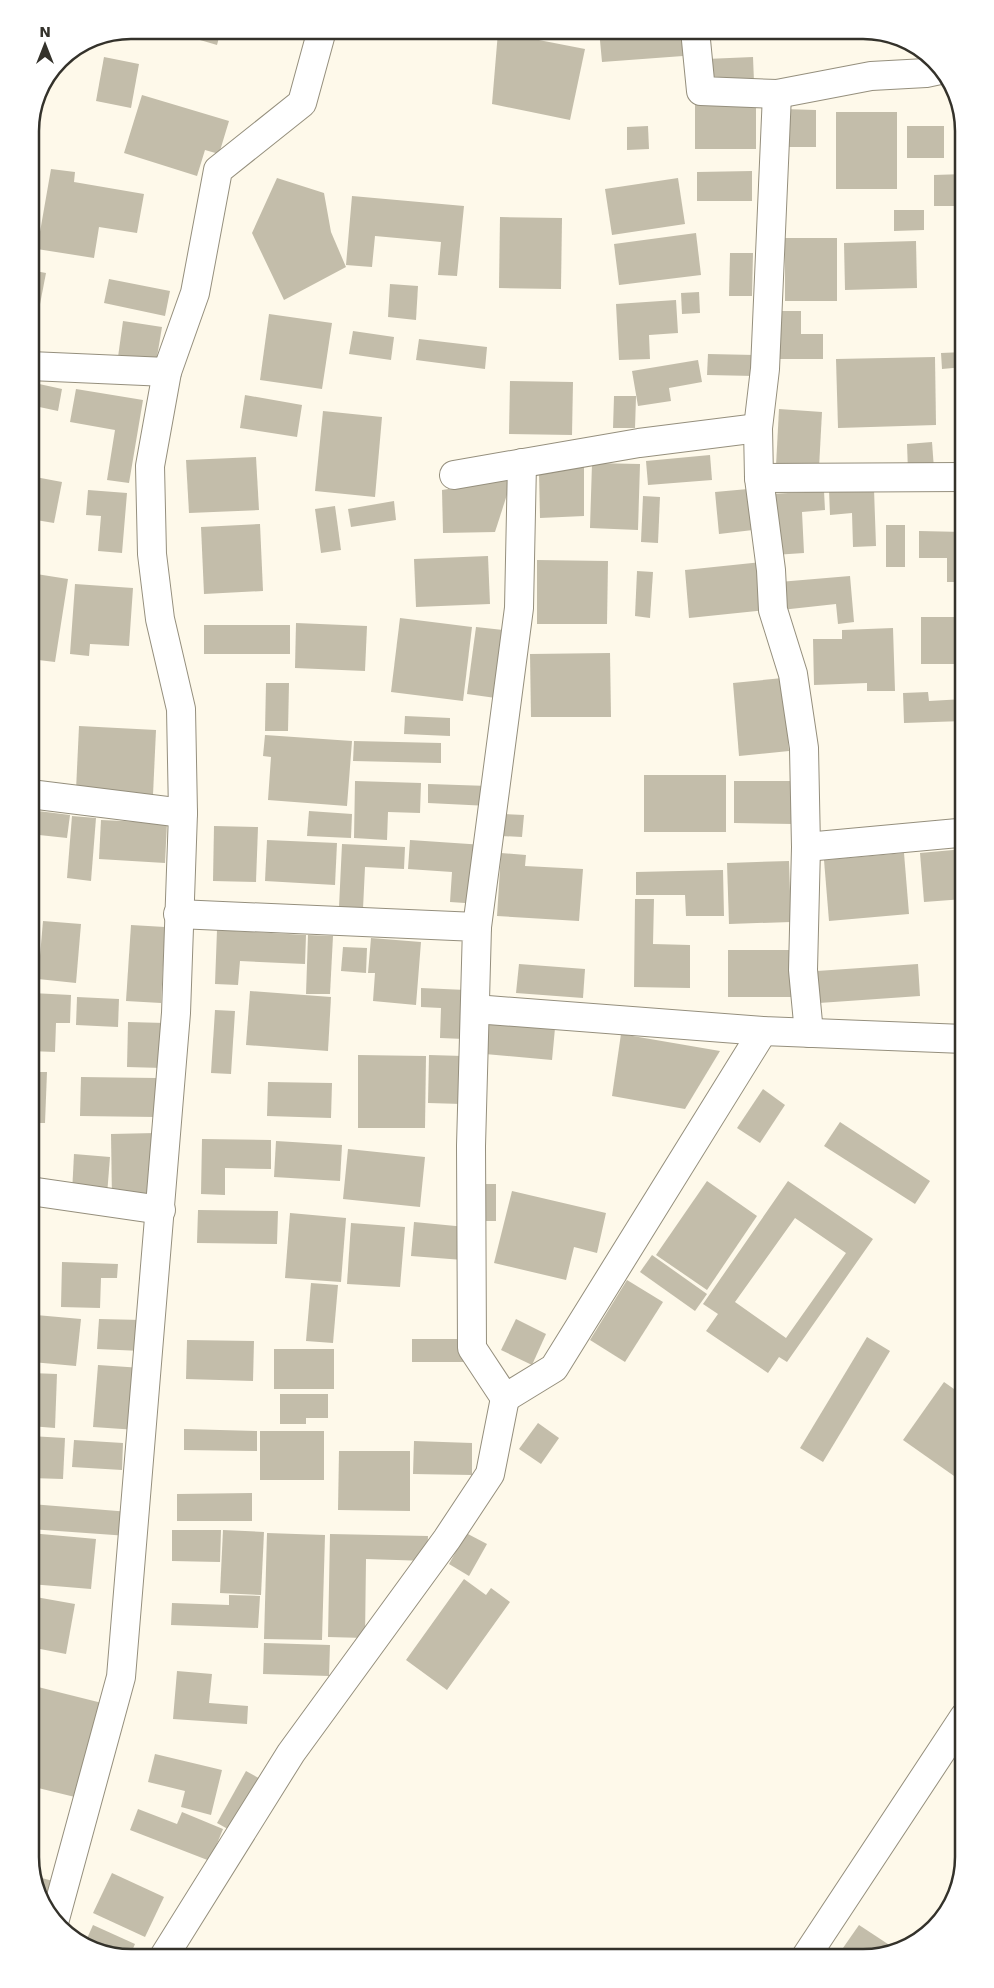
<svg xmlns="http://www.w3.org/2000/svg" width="994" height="1988" font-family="'DejaVu Sans',sans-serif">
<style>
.building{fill:#c3bdaa;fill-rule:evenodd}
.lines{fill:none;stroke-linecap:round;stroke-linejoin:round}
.minor-casing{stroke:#958f7d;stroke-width:30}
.minor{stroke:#fff;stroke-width:28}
.rim{fill:none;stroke:#34322b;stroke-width:2.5}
</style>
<rect width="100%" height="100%" fill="#fef9ea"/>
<g class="building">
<path d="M166 30H221L217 45Z"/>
<path d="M599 30H682L683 56 602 62Z"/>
<rect x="720" y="30" width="96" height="9"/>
<path d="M831 30H870L897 40H845V33H831Z"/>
<path d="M498 32 585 49 570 120 492 104Z"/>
<path d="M104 57 139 64 131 108 96 101Z"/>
<path d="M753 57 754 82 707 84 706 59Z"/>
<path d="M142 95 229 121 219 154 205 150 197 176 124 153Z"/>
<rect x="695" y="105" width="61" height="44"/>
<path d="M783 109 816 110V147H783Z"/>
<rect x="836" y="112" width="61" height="77"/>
<path d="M648 126 649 149 627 150V127Z"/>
<rect x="907" y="126" width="37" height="32"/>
<path d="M51 169 75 172 74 182 144 194 137 233 99 227 94 258 37 249Z"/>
<path d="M752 171V201H697V172Z"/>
<path d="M964 174V206H934V175Z"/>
<path d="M277 178 324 193 331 232 346 267 284 300 252 233Z"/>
<path d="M678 178 685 224 612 235 605 189Z"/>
<path d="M352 196 464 206 457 276 438 275 441 242 375 236 372 267 346 265Z"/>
<path d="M894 210H924V230L894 231Z"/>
<path d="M500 217 562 218 561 289 499 288Z"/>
<path d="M696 233 701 275 619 285 614 244Z"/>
<rect x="785" y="238" width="52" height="63"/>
<path d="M916 241 917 288 845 290 844 243Z"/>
<path d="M730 253H753L752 296H729Z"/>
<path d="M30 270 46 273 31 351H30Z"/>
<path d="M109 279 170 291 165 316 104 303Z"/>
<path d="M390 284 418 286 416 320 388 317Z"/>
<path d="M699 292 700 313 682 314 681 293Z"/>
<path d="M676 300 678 333 649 335 650 359 619 360 616 304Z"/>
<path d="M776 311H801V334H823V359H776Z"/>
<path d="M269 314 332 323 322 389 260 380Z"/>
<path d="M123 321 162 327 156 363 118 357Z"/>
<path d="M353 331 394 337 391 360 349 354Z"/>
<path d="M419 339 487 347 485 369 416 360Z"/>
<path d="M964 352V367L942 369 941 353Z"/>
<path d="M708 354 755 355 754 376 707 375Z"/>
<path d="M935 357 936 425 838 428 836 359Z"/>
<path d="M698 360 702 382 669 388 671 401 638 406 632 371Z"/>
<path d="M510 381 573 382 572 435 509 434Z"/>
<path d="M30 382 62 389 58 411 30 405Z"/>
<path d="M76 389 143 400 129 483 107 480 115 430 70 422Z"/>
<path d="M245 395 302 405 297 437 240 428Z"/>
<path d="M614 396H636L635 428H613Z"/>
<path d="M779 409 822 412 819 468 776 466Z"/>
<path d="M323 411 382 417 375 497 315 491Z"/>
<path d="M932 442 934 469 908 471 907 444Z"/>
<path d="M710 455 712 480 648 485 646 461Z"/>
<path d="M256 457 259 510 189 513 186 460Z"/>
<path d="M592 463 640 464 638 530 590 528Z"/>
<path d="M584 466V516L540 518 539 473Z"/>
<path d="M30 476 62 482 54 523 30 519Z"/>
<path d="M512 479 495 532 443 533 442 490Z"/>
<path d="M961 488H964V521H962Z"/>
<path d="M748 489 753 530 719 534 715 492Z"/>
<path d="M874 489 876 546 853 547 852 513 830 515 829 490Z"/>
<path d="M88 490 127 493 122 553 98 551 101 516 86 515Z"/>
<path d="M824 491 825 510 802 512 804 553 774 555 770 494Z"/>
<path d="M643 496 660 497 658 543 641 542Z"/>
<path d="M394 501 396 520 351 527 348 509Z"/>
<path d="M335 506 341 550 321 553 315 509Z"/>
<path d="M260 524 263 591 204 594 201 527Z"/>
<rect x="886" y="525" width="19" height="42"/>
<path d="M919 531 964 532V582H947V558H919Z"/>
<path d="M488 556 490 604 416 607 414 559Z"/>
<path d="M537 560 608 561 607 624H537Z"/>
<path d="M762 562 767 610 689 618 685 570Z"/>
<path d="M637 571 653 572 650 618 635 616Z"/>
<path d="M30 573 68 579 55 662 30 659V640L36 605H30Z"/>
<path d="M850 576 854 622 838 624 836 604 781 610 779 582Z"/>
<path d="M75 584 133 588 129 646 90 644 89 656 70 654Z"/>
<rect x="921" y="617" width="43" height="47"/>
<path d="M400 618 472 627 463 701 391 692Z"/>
<path d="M296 623 367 626 365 671 295 668Z"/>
<rect x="204" y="625" width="86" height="29"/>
<path d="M476 627 512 631 503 699 467 694Z"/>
<path d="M893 628 895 691H867V683L814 685 813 639H842V630Z"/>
<path d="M610 653 611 717H531L530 654Z"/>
<path d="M783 678 789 751 739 756 733 683Z"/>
<path d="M266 683H289L288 731H265Z"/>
<path d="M928 692 929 701 964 699V721L904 723 903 693Z"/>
<path d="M405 716 450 718V736L404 734Z"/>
<path d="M79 726 156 730 153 795 76 790Z"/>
<path d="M265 735 352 741 347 806 268 800 271 757 263 756Z"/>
<path d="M354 741 441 743V763L353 761Z"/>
<rect x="644" y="775" width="82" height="57"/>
<path d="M355 781 421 783 420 813 388 812 387 840 354 838Z"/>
<path d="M734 781H794L793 824 734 823Z"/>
<path d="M428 784 489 786V806L428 803Z"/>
<path d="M30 810 70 815 67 838 30 834Z"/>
<path d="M309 811 352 814 351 838 307 836Z"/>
<path d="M502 814 524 815 522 837 501 836Z"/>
<path d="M72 816 96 818 91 881 67 878Z"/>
<path d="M101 820 167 823 165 863 99 859Z"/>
<path d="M214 826 258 827 256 882 213 881Z"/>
<path d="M267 840 337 843 335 885 265 881Z"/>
<path d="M410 840 484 845 480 904 450 902 452 872 408 869Z"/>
<path d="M342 844 405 847 404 869 365 867 363 909 339 907Z"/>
<path d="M964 849V899L924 902 920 853Z"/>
<path d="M501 853 526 855 525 866 583 869 579 921 497 916Z"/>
<path d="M904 853 909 914 829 921 824 860Z"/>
<path d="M789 861 791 922 729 924 727 863Z"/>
<path d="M723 870 724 916H686L685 895H636V872Z"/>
<path d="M635 899H654L653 944 690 945V988L634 987Z"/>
<path d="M43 921 81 924 76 983 38 979Z"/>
<path d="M131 925 165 927 161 1003 126 1001Z"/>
<path d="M217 930 306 935 305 964 240 961 238 985 215 984Z"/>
<path d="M308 935 333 936 330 994H306Z"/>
<path d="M371 938 421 942 416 1005 373 1001 375 973H368Z"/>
<path d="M343 947 367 948 366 973 341 971Z"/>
<rect x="728" y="950" width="71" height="47"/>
<path d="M519 964 585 969 583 998 516 993Z"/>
<path d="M918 964 920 996 819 1003 817 971Z"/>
<path d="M421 988 466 990 464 1039 440 1038 441 1008 421 1007Z"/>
<path d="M250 991 331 997 328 1051 246 1045Z"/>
<path d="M32 993 71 995 70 1023H56L55 1052 30 1051Z"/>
<path d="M77 997 119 999 118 1027 76 1025Z"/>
<path d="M215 1010 235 1011 231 1074 211 1073Z"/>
<path d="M128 1022 165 1023 163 1068 127 1067Z"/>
<path d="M487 1022 555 1028 552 1060 485 1054Z"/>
<path d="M621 1034 720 1051 685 1109 612 1096Z"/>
<path d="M358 1055 426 1056 425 1128H358Z"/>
<path d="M429 1055 463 1056 462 1104 428 1103Z"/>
<path d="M30 1072H47L45 1123H30Z"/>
<path d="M81 1077 156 1078V1117L80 1116Z"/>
<path d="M268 1082 332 1083 331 1118 267 1116Z"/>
<path d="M763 1089 785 1105 760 1143 737 1128Z"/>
<path d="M840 1122 930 1181 915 1204 824 1146Z"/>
<path d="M155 1133 156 1199 112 1200 111 1134Z"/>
<path d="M202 1139 271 1140V1169L225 1168V1195L201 1194Z"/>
<path d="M276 1141 342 1145 340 1181 274 1177Z"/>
<path d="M348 1149 425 1157 420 1207 343 1199Z"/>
<path d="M74 1154 110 1157 107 1195 72 1193Z"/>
<path d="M707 1181 757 1216 707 1290 656 1255Z"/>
<path d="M788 1181 873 1239 787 1362 779 1357 768 1373 706 1331 718 1314 703 1304ZM795 1218 846 1253 786 1338 735 1302Z"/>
<rect x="481" y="1184" width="15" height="37"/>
<path d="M512 1191 606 1213 597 1253 574 1247 566 1280 494 1263Z"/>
<path d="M198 1210 278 1211 277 1244 197 1243Z"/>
<path d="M290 1213 346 1218 341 1282 285 1278Z"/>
<path d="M414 1222 466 1227 463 1260 411 1256Z"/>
<path d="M351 1223 405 1227 400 1287 347 1284Z"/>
<path d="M652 1255 707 1294 695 1311 640 1272Z"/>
<path d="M62 1262 118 1264 117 1278H101L100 1308 61 1307Z"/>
<path d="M627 1280 663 1302 625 1362 590 1340Z"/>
<path d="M311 1283 338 1285 333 1343 306 1341Z"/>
<path d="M30 1315H33L31 1337H30Z"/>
<path d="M36 1315 81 1319 76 1366 32 1362Z"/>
<path d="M99 1319 142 1320 141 1351 97 1349Z"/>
<path d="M516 1319 546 1334 532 1365 501 1350Z"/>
<path d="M867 1337 890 1351 823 1462 800 1448Z"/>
<rect x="412" y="1339" width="54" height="23"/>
<path d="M187 1340 254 1341 253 1381 186 1379Z"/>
<rect x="274" y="1349" width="60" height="40"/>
<path d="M98 1365 142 1368 137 1430 93 1427Z"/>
<path d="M31 1373 57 1374 55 1428 30 1426Z"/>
<path d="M944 1382 964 1396V1483L903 1440Z"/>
<path d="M280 1394H328V1418H306V1424H280Z"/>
<path d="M538 1423 559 1438 541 1464 519 1449Z"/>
<path d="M184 1429 257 1431V1451L184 1450Z"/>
<rect x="260" y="1431" width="64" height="49"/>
<path d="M30 1436 65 1438 63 1479 30 1478Z"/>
<path d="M74 1440 123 1443 122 1470 72 1467Z"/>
<path d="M414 1441 472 1443V1475L413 1474Z"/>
<path d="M339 1451H410V1511L338 1510Z"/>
<path d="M252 1493V1521H177V1494Z"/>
<path d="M31 1504 130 1512 128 1536 30 1529Z"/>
<path d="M172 1530H221L220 1562 172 1561Z"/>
<path d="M223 1530 264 1532 261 1595 220 1593Z"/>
<path d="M30 1533 96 1539 91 1589 30 1584Z"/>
<path d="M267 1533 325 1535 322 1640 264 1639Z"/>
<path d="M466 1533 487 1544 469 1576 449 1564Z"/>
<path d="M330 1534 428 1536 427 1561 366 1559 365 1638 328 1637Z"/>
<path d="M464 1579 486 1595 491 1588 510 1602 447 1690 406 1660Z"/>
<path d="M229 1595 260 1596 258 1628 171 1625 172 1603 229 1605Z"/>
<path d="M30 1596 75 1604 66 1654 30 1647Z"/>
<path d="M264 1643 330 1645 329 1676 263 1674Z"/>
<path d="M177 1671 212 1674 209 1703 248 1706 247 1724 173 1719Z"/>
<path d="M30 1685 106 1704 83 1799 30 1786Z"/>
<path d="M155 1754 222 1770 211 1815 181 1807 185 1791 148 1782Z"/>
<path d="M246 1771 264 1781 235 1833 217 1823Z"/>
<path d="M138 1809 177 1824 182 1812 223 1829 210 1861 130 1830Z"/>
<path d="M112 1873 164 1897 145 1937 93 1913Z"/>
<path d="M34 1876 57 1882 49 1910 38 1896Z"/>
<path d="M93 1925 135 1944 129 1958H124L85 1943Z"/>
<path d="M859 1925 897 1950 896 1952 864 1958H836Z"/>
</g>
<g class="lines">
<g class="minor-casing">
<g id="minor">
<path d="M695 30 701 91 777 94 871 76 926 73 940 70"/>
<path d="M777 94 765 369 758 428 759 478 771 570 773 610 793 674 804 748 806 847 803 970 809 1033"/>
<path d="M30 366 167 372"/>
<path d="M454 475 639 443 758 428"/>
<path d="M759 478 964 477"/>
<path d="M30 794 183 813"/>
<path d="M806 847 958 833"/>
<path d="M178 914 477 927 471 1146 472 1348 505 1398 554 1368 763 1031"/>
<path d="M477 927 519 608 522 463"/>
<path d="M475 1009 763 1031 964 1039"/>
<path d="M30 1191 161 1210"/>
<path d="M55 1919 121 1677 176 1013 183 813 181 709 160 619 152 554 150 466 167 372 195 293 218 170 302 103 322 30"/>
<path d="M163 1958 291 1753 447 1539 490 1474 505 1398"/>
<path d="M805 1958 964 1717"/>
</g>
</g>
<use href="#minor" class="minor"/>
</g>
<path d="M0 0H994V1988H0ZM131 39H863A92 92 0 0 1 955 131V1857A92 92 0 0 1 863 1949H131A92 92 0 0 1 39 1857V131A92 92 0 0 1 131 39Z" fill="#fff" fill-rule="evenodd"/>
<path class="rim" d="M131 39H863A92 92 0 0 1 955 131V1857A92 92 0 0 1 863 1949H131A92 92 0 0 1 39 1857V131A92 92 0 0 1 131 39Z"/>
<g transform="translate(45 45)" stroke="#ffffff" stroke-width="4" paint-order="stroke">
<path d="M0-4L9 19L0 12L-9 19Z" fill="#34322b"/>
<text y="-8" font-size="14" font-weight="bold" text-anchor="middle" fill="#34322b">N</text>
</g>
</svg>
